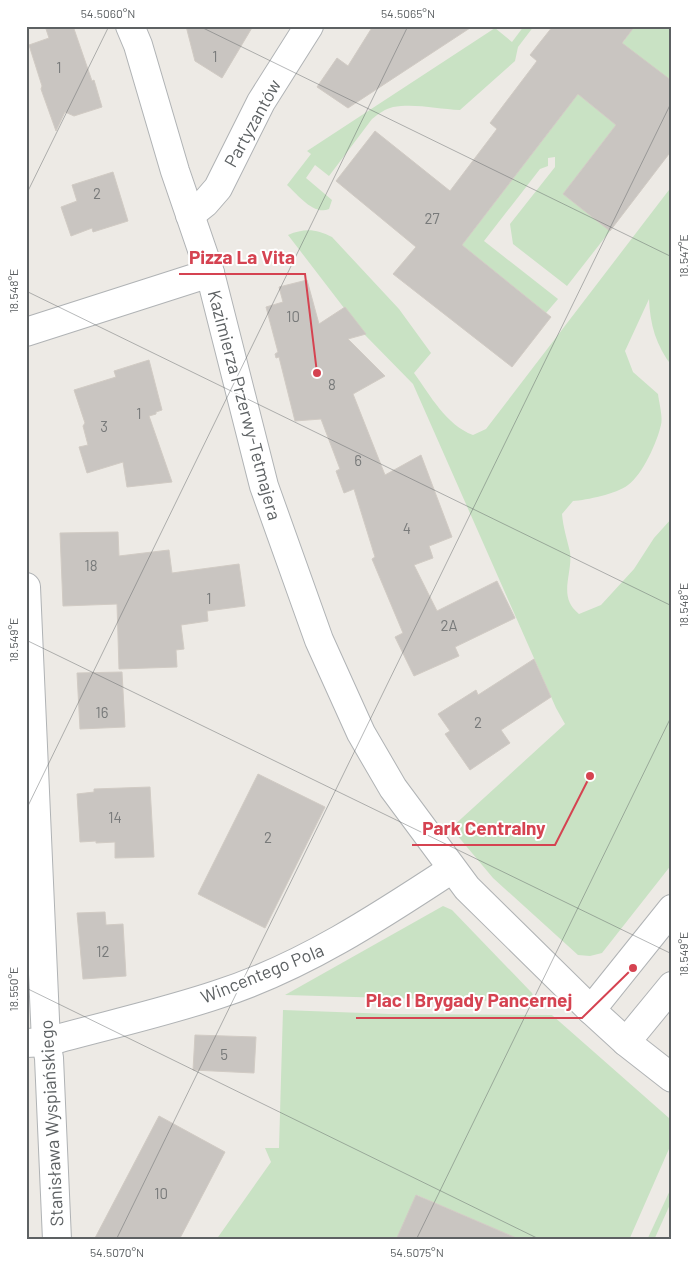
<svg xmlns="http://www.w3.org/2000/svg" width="698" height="1266" font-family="Barlow,sans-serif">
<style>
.green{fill:#c9e2c4}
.building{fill:#c9c5c1;stroke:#d1cbc4}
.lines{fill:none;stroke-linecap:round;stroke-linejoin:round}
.minor-casing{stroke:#b0b3b5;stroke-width:30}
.minor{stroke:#fff;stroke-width:28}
.ticks{fill:none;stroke:#5d6163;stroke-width:1;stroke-opacity:0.45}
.labels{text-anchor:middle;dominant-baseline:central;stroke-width:4;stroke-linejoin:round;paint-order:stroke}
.number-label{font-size:15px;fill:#787a7a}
.street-label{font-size:18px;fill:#5d6163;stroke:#fff}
.leader{fill:none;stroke:#d54351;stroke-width:2}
.callout-dot{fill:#d54351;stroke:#fff;stroke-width:2}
.callout-label{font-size:19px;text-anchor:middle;font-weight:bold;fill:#d54351;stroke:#fff;stroke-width:4;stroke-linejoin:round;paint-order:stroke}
.neatline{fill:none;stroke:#5d6163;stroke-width:2}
.ticks-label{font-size:12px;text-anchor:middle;fill:#5d6163}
</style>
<rect width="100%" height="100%" fill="#edeae5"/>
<g class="green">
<path d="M524 26H534L518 47 515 61 460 110C439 109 414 103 393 107 385 109 378 114 372 119L329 176 315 165 306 178 332 200 329 209C314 216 297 194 287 185L311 154 307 151 495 28 512 42Z"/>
<path d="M635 26H672V81L615 53Z"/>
<path d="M578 94 616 125 563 194 610 231 567 286 513 244 510 224 555 167V157L548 158V166L540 169 484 241 558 299 546 313 462 245Z"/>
<path d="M672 186V366C656 346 650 324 649 299L625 351 633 372 658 394C659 403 663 416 661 425 657 442 643 474 628 485 616 494 587 500 573 501L562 514C563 527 567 539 570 552 573 574 557 597 579 614L601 605 634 569 654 538 672 518V864L602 953 590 956 578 955 493 878 451 828 565 724 556 708 413 384 364 334 288 235C305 228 316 229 332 237L399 309 431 353 414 373C430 395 446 425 473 435L486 429Z"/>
<path d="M443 906 452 910 532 993 534 998 530 1002 285 995Z"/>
<path d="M283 1010 390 1014 552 1015 669 1118 672 1124V1142L629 1240H521L417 1195 396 1240H216L271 1162 265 1148H279Z"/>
<path d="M672 1186V1200L654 1240H647Z"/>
</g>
<g class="building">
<path d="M45 26H73L92 81 94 80 102 107 74 116 65 112 56 131 41 89 42 86 29 45 49 38Z"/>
<path d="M186 26H253L222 78 195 61Z"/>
<path d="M373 26H473L348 108 317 87 337 58 348 66Z"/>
<path d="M553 26H635L622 43 672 81V150L610 231 563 194 616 125 578 94 462 245 551 317 512 367 393 274 416 247 336 181 375 131 450 191 497 129 490 123 537 61 530 55Z"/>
<path d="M113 172 128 221 93 232 92 228 71 236 61 207 77 201 72 185Z"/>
<path d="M307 280 319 324 345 307 366 334 348 339 385 376 353 394 385 475 421 455 452 537 429 546 433 558 414 565 437 611 497 581 515 618 455 647 459 656 414 676 395 637 403 633 372 559 375 557 354 489 344 493 336 471 340 469 321 419 295 421 279 357 276 358 275 354 278 352 266 307 283 302 279 287Z"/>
<path d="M149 360 162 410 156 412V414L149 416 172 482 127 487 123 462 87 473 79 447 88 445 83 426 85 423 74 390 116 377 114 371Z"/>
<path d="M118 532 119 556 169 550 172 573 239 564 245 606 207 611 208 621 181 625 184 649 176 650 177 667 119 669 117 604 63 606 60 533Z"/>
<path d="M534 659 551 697 501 730 510 743 470 770 445 734 450 731 438 714 476 690 478 695Z"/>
<path d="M122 672 125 727 80 729 77 673Z"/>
<path d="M258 774 325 807 265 928 198 894Z"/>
<path d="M150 787 154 857 115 858V842L96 843V841L80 842 77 794 94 792V789Z"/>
<path d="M105 912 106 925 123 924 126 976 83 979 77 913Z"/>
<path d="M195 1035 256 1037 254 1073 193 1070Z"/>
<path d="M159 1116 225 1152 179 1240H94Z"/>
<path d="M416 1195 435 1203 521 1240H396Z"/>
</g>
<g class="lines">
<g class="minor-casing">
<g id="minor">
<path d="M130 26 138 45 175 171 210 273 264 486 319 640 361 733 393 788 467 888 591 1010 626 1042 672 1078"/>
<path d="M190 215 205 203 218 188 261 102 309 26"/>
<path d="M26 332 210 273"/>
<path d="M26 587 46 1042 49 1058 57 1240"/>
<path d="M591 1010 672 909"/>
<path d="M626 1042 672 986"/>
<path d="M26 1043 46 1042C103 1026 163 1013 219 994 303 967 379 917 452 869"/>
</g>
</g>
<use href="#minor" class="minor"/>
</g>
<path class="ticks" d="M199 26 672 257M26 195 109 26M26 291 672 606M26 640 672 954M26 810 408 26M26 988 541 1240M116 1240 672 101M416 1240 672 715"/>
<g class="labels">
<g class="number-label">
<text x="215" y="56">1</text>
<text x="59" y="67">1</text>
<text x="97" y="193">2</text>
<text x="432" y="218">27</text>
<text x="293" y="316">10</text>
<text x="332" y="384">8</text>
<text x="139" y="413">1</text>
<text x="104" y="426">3</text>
<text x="358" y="460">6</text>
<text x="407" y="528">4</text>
<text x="91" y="565">18</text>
<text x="209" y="598">1</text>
<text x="449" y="625">2A</text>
<text x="102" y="712">16</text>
<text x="478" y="722">2</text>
<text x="115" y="817">14</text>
<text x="268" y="837">2</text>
<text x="103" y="951">12</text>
<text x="224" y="1054">5</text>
<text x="161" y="1193">10</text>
</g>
<g class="street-label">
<text transform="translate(252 123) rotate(-61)">Partyzantów</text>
<text transform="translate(245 405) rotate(75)">Kazimierza Przerwy-Tetmajera</text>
<text transform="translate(262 973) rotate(-22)">Wincentego Pola</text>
<text transform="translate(51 1123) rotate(-93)">Stanisława Wyspiańskiego</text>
</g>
</g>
<path class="leader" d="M317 373L305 274H179M590 776L555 845H412M633 968L582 1018H356"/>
<g class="callout-dot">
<circle cx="317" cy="373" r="5"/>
<circle cx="590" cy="776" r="5"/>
<circle cx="633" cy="968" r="5"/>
</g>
<g class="callout-label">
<text x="242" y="264">Pizza La Vita</text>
<text x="484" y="835">Park Centralny</text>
<text x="469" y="1007">Plac I Brygady Pancernej</text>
</g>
<rect width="698" height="1266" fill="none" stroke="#ffffff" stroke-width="55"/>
<rect x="28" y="28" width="642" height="1210" class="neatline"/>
<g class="ticks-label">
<text x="108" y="18">54.5060°N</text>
<text x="408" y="18">54.5065°N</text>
<text transform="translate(684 256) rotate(-90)" y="4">18.547°E</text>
<text transform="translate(14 291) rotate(-90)" y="4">18.548°E</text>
<text transform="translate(684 605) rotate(-90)" y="4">18.548°E</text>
<text transform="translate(14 640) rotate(-90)" y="4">18.549°E</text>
<text transform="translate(684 954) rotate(-90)" y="4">18.549°E</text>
<text transform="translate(14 989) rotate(-90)" y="4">18.550°E</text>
<text x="117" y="1257">54.5070°N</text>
<text x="417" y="1257">54.5075°N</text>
</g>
</svg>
